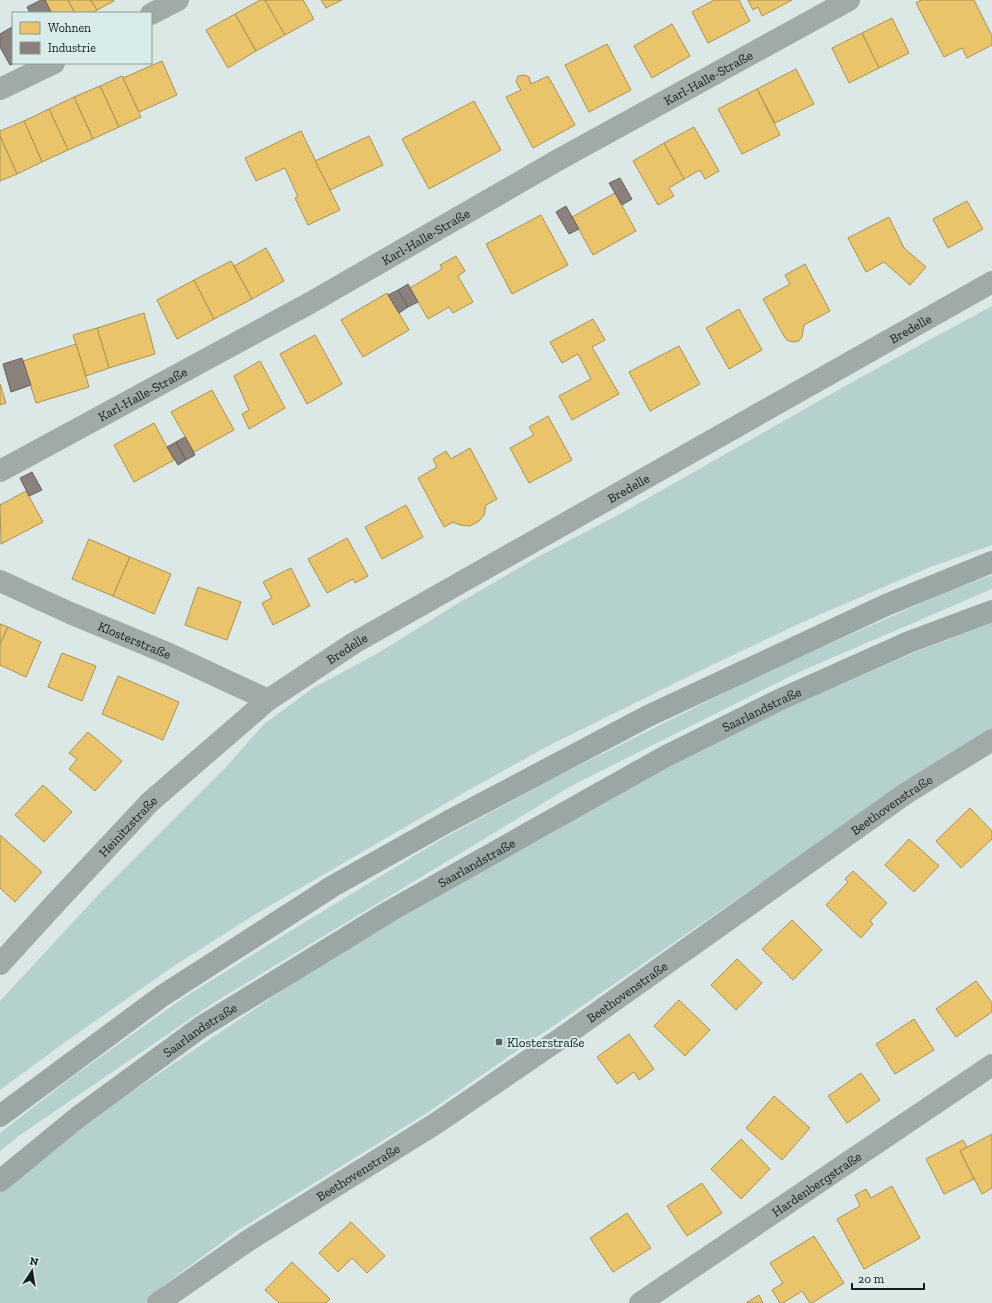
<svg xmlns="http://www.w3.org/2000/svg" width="992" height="1303" font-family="'Zilla Slab',serif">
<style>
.green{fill:#b5d1ce}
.homes{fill:#e9c46a;stroke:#aa9253}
.industry{fill:#8a817c;stroke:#676360}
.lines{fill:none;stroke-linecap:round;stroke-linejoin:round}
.street{stroke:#a0aaa9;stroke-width:22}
.highway{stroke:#9ba7a5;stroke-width:22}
.poi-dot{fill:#5b6463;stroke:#d8ecea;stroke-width:1.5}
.labels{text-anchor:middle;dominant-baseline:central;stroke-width:4;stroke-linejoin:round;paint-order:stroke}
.street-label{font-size:13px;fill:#161d1d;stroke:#d8ecea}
.poi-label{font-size:13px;fill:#161d1d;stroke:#d8ecea;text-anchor:start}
</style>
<rect width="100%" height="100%" fill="#dce8e6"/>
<g class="green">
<path d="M992 306V545L928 568 805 621 712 665 550 745 474 787 254 915 171 968 68 1040 0 1090V1001L100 893 226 767 264 724 313 688 378 653 457 604 536 558 618 515 863 376Z"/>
<path d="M992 575V589L799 672 573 785 215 1002 20 1135 0 1151V1133L71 1078 183 998 305 922 442 839 554 778 762 674 944 593Z"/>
<path d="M992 623V733L901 786 427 1113 237 1231 164 1285 145 1303H0V1190L84 1124 335 955 394 921 670 766 783 710 913 653Z"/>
</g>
<g class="homes">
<path d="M45 0H68L75 13H52Z"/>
<path d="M68 0H91L97 10 92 13H75Z"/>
<path d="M91 0H114V1L97 10Z"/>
<path d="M260 0H265L285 35 256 51 235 14Z"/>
<path d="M265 0H303L314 19 285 35Z"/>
<path d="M321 0H342L326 8Z"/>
<path d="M714 0H739L750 21 708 43 692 12Z"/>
<path d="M748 0H792L762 16 758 7 753 10Z"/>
<path d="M921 0H974L992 36V45L967 58 962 48 944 57 916 3Z"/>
<path d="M235 14 256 51 228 68 206 30Z"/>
<path d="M892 18 909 53 879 68 862 33Z"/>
<path d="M672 24 690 56 652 78 634 46Z"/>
<path d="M862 33 879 68 849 83 832 48Z"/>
<path d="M607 44 631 90 589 112 565 65Z"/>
<path d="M162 61 177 95 139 112 123 78Z"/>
<path d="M796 69 814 104 775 123 757 89Z"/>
<path d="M524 75 529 77 531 84 548 76 575 125 533 148 506 97 521 90 516 82 518 76Z"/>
<path d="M122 76 141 117 119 127 100 86Z"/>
<path d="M100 86 119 127 93 139 74 97Z"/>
<path d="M757 89 780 135 742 154 718 109Z"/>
<path d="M74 97 93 139 68 150 49 109Z"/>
<path d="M474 101 501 150 429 189 402 139Z"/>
<path d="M49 109 68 150 42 162 24 121Z"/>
<path d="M24 121 42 162 17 174 0 136V131Z"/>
<path d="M694 127 719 171 705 179 700 170 684 179 664 143Z"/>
<path d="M301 131 340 210 308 225 295 198 298 197 285 168 256 181 245 158Z"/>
<path d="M0 136 17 174 0 181Z"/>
<path d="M369 136 383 165 330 190 315 161Z"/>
<path d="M664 143 684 179 669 188 674 196 658 205 633 161Z"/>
<path d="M615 193 636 231 593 255 572 217Z"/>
<path d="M967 201 983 229 948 248 933 219Z"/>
<path d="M541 215 568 265 512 294 486 244Z"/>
<path d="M889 217 904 248 926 267 910 285 884 262 866 272 848 238Z"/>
<path d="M266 248 284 281 252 299 234 266Z"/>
<path d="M456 256 465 271 458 276 473 302 453 313 449 307 428 319 410 288 442 269 440 265Z"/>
<path d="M231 261 252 299 214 319 194 280Z"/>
<path d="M805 264 830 311 804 325 802 337 799 341 793 342 787 340 784 336 763 299 790 284 785 275Z"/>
<path d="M194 280 214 319 177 339 157 300Z"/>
<path d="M387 293 409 330 363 357 341 320Z"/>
<path d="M739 309 762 350 729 369 706 328Z"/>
<path d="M144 313 155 354 109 368 97 328Z"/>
<path d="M593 319 605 340 592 347 619 394 572 420 559 396 591 379 578 354 562 363 550 342Z"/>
<path d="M97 328 109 368 86 376 73 335Z"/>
<path d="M315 335 342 384 307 404 280 354Z"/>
<path d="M76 344 89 387 36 403 23 361Z"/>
<path d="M679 346 700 384 650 411 629 372Z"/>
<path d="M260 361 285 408 249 429 242 414 249 410 234 376Z"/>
<path d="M0 384 6 403 0 405Z"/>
<path d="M212 390 234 430 194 452 171 412Z"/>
<path d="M548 416 572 460 529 483 510 448 534 435 529 427Z"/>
<path d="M154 423 174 460 134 482 114 445Z"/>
<path d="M470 448 497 499 486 505 484 515 479 521 470 526 460 525 453 522 444 527 418 478 437 467 433 459 446 451 451 459Z"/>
<path d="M26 491 43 522 1 544 0 505Z"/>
<path d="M406 505 423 537 382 559 365 527Z"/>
<path d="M347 538 368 576 355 583 353 579 327 593 308 559Z"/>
<path d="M89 539 130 557 113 596 72 579Z"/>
<path d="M130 557 171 574 154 614 113 596Z"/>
<path d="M291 568 310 606 273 625 262 603 272 598 263 582Z"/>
<path d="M198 587 241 602 227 640 185 625Z"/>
<path d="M0 624 8 627 0 644Z"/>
<path d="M8 627 41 642 26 677 0 665V644Z"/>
<path d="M62 653 96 666 82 701 48 687Z"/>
<path d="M118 676 179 702 163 740 102 714Z"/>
<path d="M88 732 122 761 95 791 69 769 77 759 69 753Z"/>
<path d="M43 785 72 812 44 842 15 815Z"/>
<path d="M970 808 992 831V839L961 868 936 841Z"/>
<path d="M0 835 42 872 15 902 0 888Z"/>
<path d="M909 839 939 866 914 892 885 865Z"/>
<path d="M853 871 887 903 870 921 873 924 861 938 826 905 848 882 845 879Z"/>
<path d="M792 920 822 950 793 980 762 949Z"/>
<path d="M737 959 762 983 736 1010 711 985Z"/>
<path d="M976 981 992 1003V1012L956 1037 936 1009Z"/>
<path d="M679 1000 710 1030 685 1056 654 1026Z"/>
<path d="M914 1019 934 1050 895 1074 876 1044Z"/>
<path d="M629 1034 654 1069 639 1080 634 1072 617 1084 597 1057Z"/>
<path d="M861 1073 880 1100 847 1123 828 1096Z"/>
<path d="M774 1096 810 1128 782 1160 746 1128Z"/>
<path d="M992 1134V1188L982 1194 960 1151Z"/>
<path d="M741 1139 770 1169 741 1199 711 1169Z"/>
<path d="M963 1140 967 1147 960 1151 974 1179 944 1194 926 1159Z"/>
<path d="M702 1183 722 1213 687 1236 667 1206Z"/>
<path d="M892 1186 920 1238 864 1269 837 1219 860 1206 855 1195 866 1189 871 1198Z"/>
<path d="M627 1213 651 1248 613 1272 590 1238Z"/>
<path d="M351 1222 385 1256 367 1273 352 1258 338 1272 319 1253Z"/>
<path d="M814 1236 844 1283 812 1303H810L802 1291 783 1303H780L772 1290 783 1283 770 1263Z"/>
<path d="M292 1262 330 1299 326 1303H279L265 1290Z"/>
<path d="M759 1295 763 1303H746Z"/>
</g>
<g class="industry">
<path d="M41 0H45L51 13H30L27 7Z"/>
<path d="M12 27 13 63H14L10 65 0 47V34Z"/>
<path d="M620 178 632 199 622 205 609 183Z"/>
<path d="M566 206 579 229 569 234 556 212Z"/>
<path d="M408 284 418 302 408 307 398 290Z"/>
<path d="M398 290 408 307 399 313 388 295Z"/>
<path d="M22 358 31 385 11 392 3 364Z"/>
<path d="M185 437 195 455 186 460 176 442Z"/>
<path d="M176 442 186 460 178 465 167 447Z"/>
<path d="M32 472 42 490 29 496 20 478Z"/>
</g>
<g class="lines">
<g class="street">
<path d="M151 14 178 0"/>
<path d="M0 89 54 63"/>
<path id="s1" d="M0 471 310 303 558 160 849 0"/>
<path id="s2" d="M0 581 70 613 169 654 268 700"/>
<path id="s3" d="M0 964 50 909 150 802 268 700 354 643 992 282"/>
<path id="s4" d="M158 1303 249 1240 435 1124 570 1032 905 794 992 740"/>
<path id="s5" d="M640 1303 992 1065"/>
</g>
<g class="highway">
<path d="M0 1116 162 996 333 886 449 821 648 716 886 605 992 562"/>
<path id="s6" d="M0 1181 78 1117 201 1027 390 911 666 756 779 700 909 642 992 611"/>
</g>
</g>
<rect class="poi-dot" x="495" y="1038" width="8" height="8" rx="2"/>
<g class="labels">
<g class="street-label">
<text stroke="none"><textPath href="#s1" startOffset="810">Karl-Halle-Straße</textPath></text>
<text stroke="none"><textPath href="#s1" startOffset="486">Karl-Halle-Straße</textPath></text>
<text stroke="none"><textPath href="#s3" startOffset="1119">Bredelle</textPath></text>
<text stroke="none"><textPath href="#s1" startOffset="162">Karl-Halle-Straße</textPath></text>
<text stroke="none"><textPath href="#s3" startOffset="795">Bredelle</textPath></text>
<text stroke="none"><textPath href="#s2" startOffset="147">Klosterstraße</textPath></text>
<text stroke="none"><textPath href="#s3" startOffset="471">Bredelle</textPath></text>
<text stroke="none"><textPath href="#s6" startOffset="898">Saarlandstraße</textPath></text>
<text stroke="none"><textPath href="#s4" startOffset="887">Beethovenstraße</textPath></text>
<text stroke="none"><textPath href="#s3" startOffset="188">Heinitzstraße</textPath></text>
<text stroke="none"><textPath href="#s6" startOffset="574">Saarlandstraße</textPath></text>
<text stroke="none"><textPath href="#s4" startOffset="563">Beethovenstraße</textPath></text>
<text stroke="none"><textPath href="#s6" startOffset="251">Saarlandstraße</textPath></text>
<text stroke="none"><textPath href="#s4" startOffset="239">Beethovenstraße</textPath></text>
<text stroke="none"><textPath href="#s5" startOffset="213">Hardenbergstraße</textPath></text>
</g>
<g class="poi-label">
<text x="507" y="1042">Klosterstraße</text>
</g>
</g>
<rect x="12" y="12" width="140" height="52" fill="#d8ecea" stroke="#8a9998"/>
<rect x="20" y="22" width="20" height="12" fill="#e9c46a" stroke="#8a9998"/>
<text x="48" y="32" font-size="12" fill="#161d1d">Wohnen</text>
<rect x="20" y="42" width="20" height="12" fill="#8a817c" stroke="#8a9998"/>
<text x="48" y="52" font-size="12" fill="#161d1d">Industrie</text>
<g transform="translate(32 1271) rotate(12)" stroke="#d8ecea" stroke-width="3" paint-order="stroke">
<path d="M0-3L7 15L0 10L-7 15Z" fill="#161d1d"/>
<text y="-6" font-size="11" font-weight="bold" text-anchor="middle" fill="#161d1d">N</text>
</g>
<path d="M852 1283v6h72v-6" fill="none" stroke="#161d1d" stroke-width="2"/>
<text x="858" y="1283" font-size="12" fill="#161d1d" stroke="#d8ecea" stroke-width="3" paint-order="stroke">20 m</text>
</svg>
